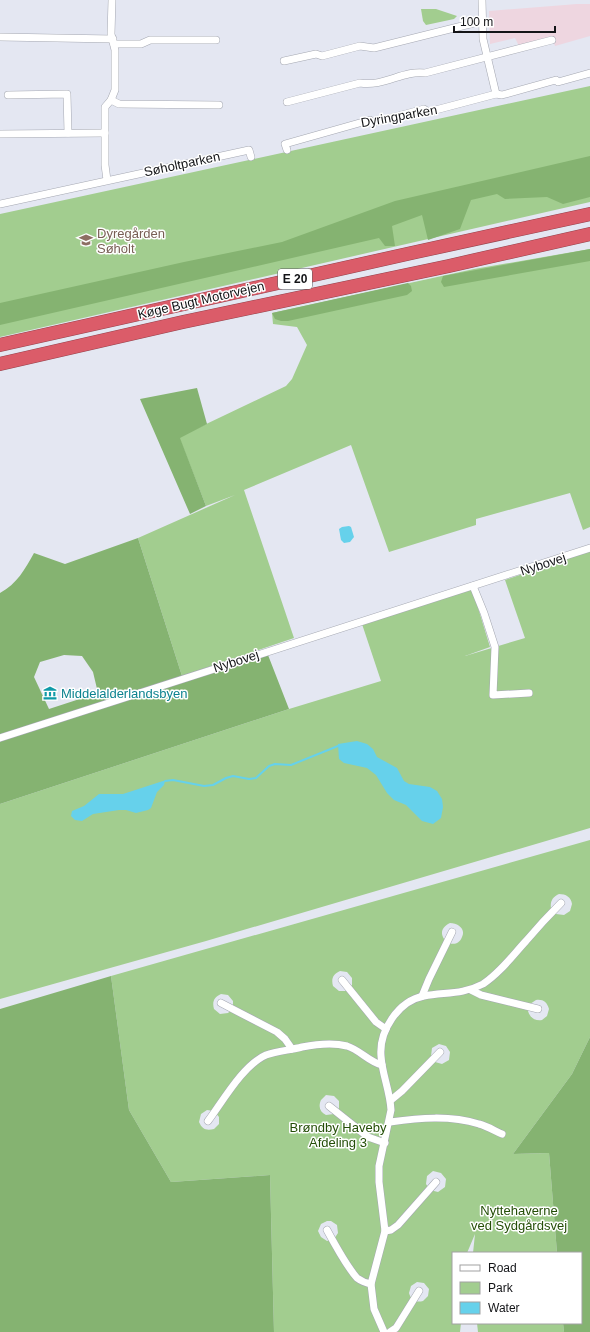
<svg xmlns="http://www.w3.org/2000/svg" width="590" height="1332" font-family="Helvetica,sans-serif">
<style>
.education{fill:#eed6e0}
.green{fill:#a2cd8f;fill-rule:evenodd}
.forest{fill:#85b371;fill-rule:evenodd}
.water{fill:#66d1eb}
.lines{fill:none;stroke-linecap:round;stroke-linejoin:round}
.stream{stroke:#66d1eb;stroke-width:2}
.minor-casing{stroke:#a5a8b2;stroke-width:8}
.motorway-casing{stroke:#95434c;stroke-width:14}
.minor{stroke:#fff;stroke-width:7}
.motorway{stroke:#db5c69;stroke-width:13}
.labels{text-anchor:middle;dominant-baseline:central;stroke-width:3;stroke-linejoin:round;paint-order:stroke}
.shield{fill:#fff;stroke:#5a5a5d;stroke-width:1}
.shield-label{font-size:12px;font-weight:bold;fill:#131417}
.street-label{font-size:13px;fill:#131417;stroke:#fff}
.education-label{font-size:13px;fill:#785e54;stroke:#fff;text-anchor:start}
.culture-label{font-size:13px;fill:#0d838f;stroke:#fff;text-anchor:start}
.park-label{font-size:13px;fill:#244e07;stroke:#fff}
</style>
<rect width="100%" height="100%" fill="#e4e7f2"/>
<path class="education" d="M577 4H590V36L555 46 552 36 519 46 515 38 490 44 489 11Z"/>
<g class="green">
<path d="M421 9H436L457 16 454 19 426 25 423 21Z"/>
<path d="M590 86V202L0 337V214Z"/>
<path d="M590 249V527L583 530 570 493 476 519V525L389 552 351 445 244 490 294 638 182 676 138 538 235 495 206 506 179 437 286 386 292 379 307 345 297 327 273 324 272 313 474 269Z"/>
<path d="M590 551V828L206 941 0 999V804L289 709 381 681 362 624 472 588 490 647 465 656 525 638 505 580Z"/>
<path d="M590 840V1037L572 1074 513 1154 549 1153 557 1253H473L475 1234 467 1253H453V1323H461L460 1332H274L270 1175 171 1182 129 1110 111 976ZM559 894C566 894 571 897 572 904L570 911 564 915 556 914 551 909C550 902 552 897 559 894ZM450 923C458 923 466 929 462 937 455 955 429 933 450 923ZM340 971 347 972 352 978V985L347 991H339L333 986C331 979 333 974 340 971ZM221 994 228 995 233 1001V1008L228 1013 220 1014 214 1009C212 1002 214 997 221 994ZM536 1000C543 999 547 1002 549 1009L547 1016 542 1020C535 1021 530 1018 528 1011L530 1004ZM439 1044 446 1046 450 1052 449 1060 442 1064 435 1062 431 1056 432 1048ZM326 1095 334 1096 339 1101V1109L334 1114 326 1115C320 1112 318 1107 321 1100ZM207 1110 214 1111 219 1117V1124L214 1129C206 1131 202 1129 199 1122L201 1114ZM433 1171 441 1173 446 1179 445 1187 438 1192 430 1190 426 1184 427 1176ZM327 1221H331L337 1225 338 1233 334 1239 327 1241 321 1237 318 1231 321 1224ZM417 1282 424 1283 429 1289 428 1296 423 1301C416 1303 411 1300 409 1293L411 1286Z"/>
<path d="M477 1323H563L564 1332H478Z"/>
</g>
<g class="forest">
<path d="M590 156V197L563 204 547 197 505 199 497 194 471 200 460 229 428 240 422 215 392 226 395 246H385L379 238 0 325V303L184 262 282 242 395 201Z"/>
<path d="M590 249V261L444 287 441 282 443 276Z"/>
<path d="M408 283 411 286 412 291 407 295 288 321H281L275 319 272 313Z"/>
<path d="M197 388 207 424 180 438 206 506 190 514 140 399Z"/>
<path d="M138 538 182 676 268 655 289 709 0 804V593C17 584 25 569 34 553L65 564ZM64 655 82 656 93 672 98 693 49 709 34 677 40 662Z"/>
<path d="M111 976 129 1110 171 1182 270 1175 274 1332H0V1009Z"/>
<path d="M590 1037V1332H564L563 1323H581V1253H557L549 1153 513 1154 572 1074Z"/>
</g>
<g class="water">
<path d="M349 526 351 527 354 537 350 542 344 543 341 540 339 529 342 527Z"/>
<path d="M357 741 367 744 373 749 377 757 397 768 404 781 409 784 430 787 437 791 442 799 443 807 441 818 433 824 422 821 406 805 394 800 387 793 376 775 367 768 344 763 339 759 338 744Z"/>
<path d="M163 781H165L164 785 157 792 151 808 148 810 136 813 126 810H119L93 814 82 821 75 820 71 816 72 811 84 806 99 794H123Z"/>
</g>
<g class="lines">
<path class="stream" d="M165 781 173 780 204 786 213 785 226 778 233 776 249 779 256 778 269 766 275 764 291 765 338 746"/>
<g class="minor-casing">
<g id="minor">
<path d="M482 0 483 39 496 94"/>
<path d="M0 37 113 39"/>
<path d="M114 44H141L150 40H216"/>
<path d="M284 61 316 54 322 56 360 46 374 48 474 23H482"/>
<path d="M8 95 67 94 68 133"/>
<path d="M111 100 119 104 219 105"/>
<path d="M287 102 360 83C384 87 403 70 425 73L552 40"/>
<path d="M0 134 105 133"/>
<path d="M287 150 285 144 370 120 372 123 424 109 428 112 496 94 502 95 556 80 558 82 590 73"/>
<path d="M107 180 105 165V107L111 100 115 90V50L111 34 112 0"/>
<path d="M0 204 249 150 251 157"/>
<path d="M473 586 484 613 495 647 493 695 529 693"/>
<path d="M0 738 590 548"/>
<path d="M342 980 376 1022 386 1029"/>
<path d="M471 990 481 995 538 1009"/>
<path d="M422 996 429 979 452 932"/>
<path d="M221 1003 277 1032 285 1039 292 1049"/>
<path d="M391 1100 402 1091 440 1052"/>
<path d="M329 1106 368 1137 385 1143"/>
<path d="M208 1121C223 1101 243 1065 266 1055 277 1051 291 1050 302 1047 317 1044 332 1042 347 1046 360 1050 369 1062 382 1065"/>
<path d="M390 1122C419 1118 450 1115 479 1124 487 1126 495 1131 502 1134"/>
<path d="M327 1230C334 1243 348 1268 357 1278 361 1281 366 1283 371 1284"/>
<path d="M385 1231 391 1230 398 1225 436 1182"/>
<path d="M384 1332 374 1309 371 1284 385 1231 379 1182V1166L391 1110C390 1091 382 1074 381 1056 379 1031 398 1001 424 996 445 992 462 995 483 984 500 973 513 955 526 941 537 928 549 915 561 903"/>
<path d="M390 1332 396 1328 419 1291"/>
</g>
</g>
<g class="motorway-casing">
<g id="motorway">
<path d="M0 345 416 252 590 214"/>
<path d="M0 364 183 322 449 266 590 234"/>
</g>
</g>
<use href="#minor" class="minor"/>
<use href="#motorway" class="motorway"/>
</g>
<defs>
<g id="school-bare" transform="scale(1.08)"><path d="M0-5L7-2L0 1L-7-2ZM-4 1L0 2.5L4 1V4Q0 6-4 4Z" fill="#8d6e63" stroke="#fff" stroke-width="2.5" paint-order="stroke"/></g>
<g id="museum-bare" transform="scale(1.08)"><path d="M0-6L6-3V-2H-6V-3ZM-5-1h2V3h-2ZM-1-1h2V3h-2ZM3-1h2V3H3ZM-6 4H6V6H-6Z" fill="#0f9aa8" stroke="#fff" stroke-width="2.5" paint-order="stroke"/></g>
</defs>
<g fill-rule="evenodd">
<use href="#school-bare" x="86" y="240"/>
<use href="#museum-bare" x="50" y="693"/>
</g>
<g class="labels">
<rect class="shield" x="278" y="269" width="34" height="20" rx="3"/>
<g class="shield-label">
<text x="295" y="279">E 20</text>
</g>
<g class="street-label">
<text transform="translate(399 116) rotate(-10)">Dyringparken</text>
<text transform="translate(182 164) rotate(-12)">Søholtparken</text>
<text transform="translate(201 300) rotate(-13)">Køge Bugt Motorvejen</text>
<text transform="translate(543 564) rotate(-18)">Nybovej</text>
<text transform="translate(236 661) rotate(-18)">Nybovej</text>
</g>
<g class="education-label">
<text x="97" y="233">Dyregården<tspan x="97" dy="15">Søholt</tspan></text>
</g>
<g class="culture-label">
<text x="61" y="693">Middelalderlandsbyen</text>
</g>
<g class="park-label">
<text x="338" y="1127">Brøndby Haveby<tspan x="338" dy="15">Afdeling 3</tspan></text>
<text x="519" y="1210">Nyttehaverne<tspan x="519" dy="15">ved Sydgårdsvej</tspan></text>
</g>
</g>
<rect x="452" y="1252" width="130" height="72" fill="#ffffff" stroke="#a1a1a2"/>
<rect x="460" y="1265" width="20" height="6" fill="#ffffff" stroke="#a1a1a2"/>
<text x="488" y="1272" font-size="12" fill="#131417">Road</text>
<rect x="460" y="1282" width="20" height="12" fill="#a2cd8f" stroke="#a1a1a2"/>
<text x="488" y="1292" font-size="12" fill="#131417">Park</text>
<rect x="460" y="1302" width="20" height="12" fill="#66d1eb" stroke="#a1a1a2"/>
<text x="488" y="1312" font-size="12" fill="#131417">Water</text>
<path d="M454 26v6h101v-6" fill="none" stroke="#131417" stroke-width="2"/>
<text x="460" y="26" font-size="12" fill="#131417" stroke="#ffffff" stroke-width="3" paint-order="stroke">100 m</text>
</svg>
